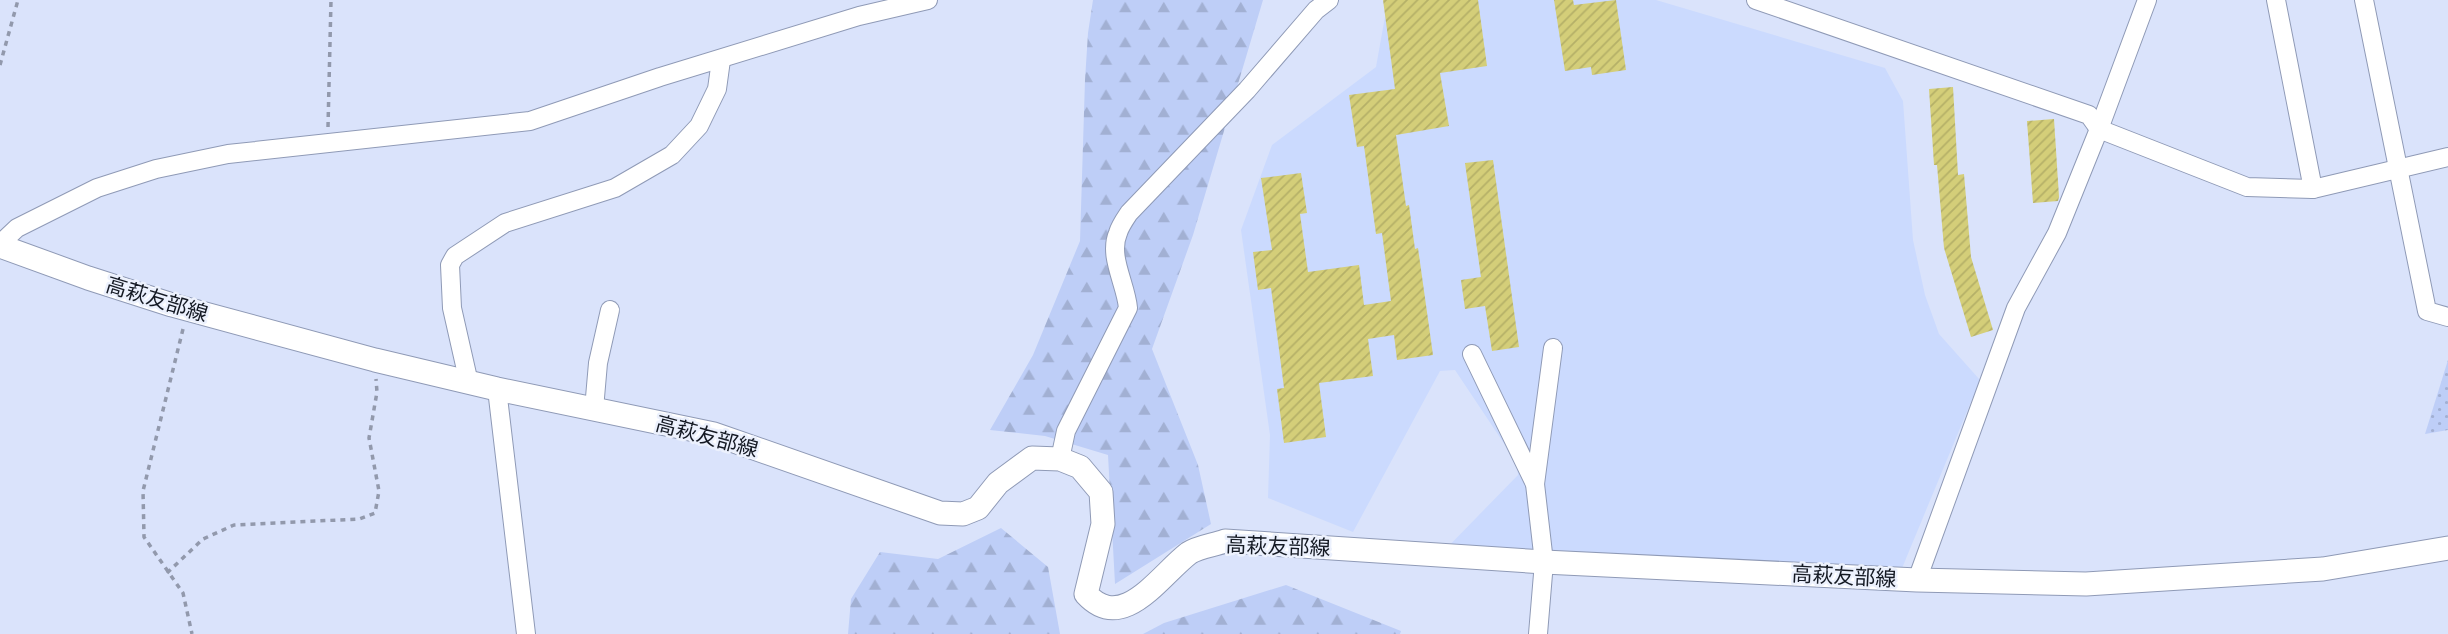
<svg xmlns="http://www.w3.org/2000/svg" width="2448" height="634" font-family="'Archivo Narrow','Noto Sans JP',sans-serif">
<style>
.built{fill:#cbdafe}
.forest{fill:url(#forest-firs)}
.park{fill:url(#park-dots)}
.building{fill:url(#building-hatch)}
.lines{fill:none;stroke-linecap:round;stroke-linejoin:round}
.minor-casing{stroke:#8f9ab6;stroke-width:20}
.major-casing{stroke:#8f9ab6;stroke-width:25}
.path{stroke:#9299ac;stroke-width:3.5;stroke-dasharray:5 5;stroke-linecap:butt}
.minor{stroke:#fff;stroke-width:18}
.major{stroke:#fff;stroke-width:23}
.labels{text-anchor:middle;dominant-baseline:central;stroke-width:5;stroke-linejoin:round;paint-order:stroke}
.street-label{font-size:21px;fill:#141923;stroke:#ecf1fd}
</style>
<defs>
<pattern id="forest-firs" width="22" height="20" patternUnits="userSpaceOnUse" patternTransform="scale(1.75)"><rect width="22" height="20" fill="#becef7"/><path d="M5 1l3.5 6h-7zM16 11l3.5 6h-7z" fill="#a2b0d3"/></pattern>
<pattern id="park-dots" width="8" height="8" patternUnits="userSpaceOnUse" patternTransform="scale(1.75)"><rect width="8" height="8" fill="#becef7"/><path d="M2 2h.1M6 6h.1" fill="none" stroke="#a2b0d3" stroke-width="1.8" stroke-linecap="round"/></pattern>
<pattern id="building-hatch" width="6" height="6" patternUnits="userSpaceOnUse" patternTransform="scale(1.75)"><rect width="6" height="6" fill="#d4ce79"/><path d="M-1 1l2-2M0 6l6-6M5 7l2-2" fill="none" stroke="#b5b068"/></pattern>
</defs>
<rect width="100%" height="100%" fill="#dae3fb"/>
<path class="built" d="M1388 0H1656L1885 68 1903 101 1913 240 1925 295 1939 334 1980 380 1900 573 1437 558 1518 475 1517 463 1455 370 1440 371 1353 532 1268 498 1270 435 1241 230 1272 145 1376 67Z"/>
<g class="forest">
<path d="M1093 0H1263L1193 235 1152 349 1198 465 1211 524 1115 584 1108 455 1045 436 990 430 1033 355 1080 241 1085 80 1088 33Z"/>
<path d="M1001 528 1048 567 1060 634H848L851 599 880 552 938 559Z"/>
<path d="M1286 585 1401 631 1400 634H1143L1164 623Z"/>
</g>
<path class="park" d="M2448 360V430L2425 434Z"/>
<g class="building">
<path d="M1383 0H1478L1487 66 1440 73 1449 126 1396 135 1406 206 1409 205 1415 249 1418 248 1433 355 1397 360 1394 335 1368 339 1373 376 1319 383 1326 437 1284 443 1277 389 1284 388 1271 288 1258 290 1253 252 1272 250 1261 178 1301 173 1307 213 1300 214 1308 272 1359 265 1364 305 1391 301 1382 233 1376 234 1364 146 1357 147 1349 95 1395 89Z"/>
<path d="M1554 0H1573L1574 5 1616 0 1626 70 1592 75 1591 67 1565 71Z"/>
<path d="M1953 87 1958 175 1964 174 1971 257 1993 330 1971 337 1944 248 1937 165H1934L1929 89Z"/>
<path d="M2054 119 2059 197 2058 201 2033 203 2027 121Z"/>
<path d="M1493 160 1519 347 1492 351 1485 306 1465 309 1461 280 1481 277 1465 163Z"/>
</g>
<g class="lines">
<g class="minor-casing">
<g id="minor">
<path d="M1756 0 2089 115 2099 129 2247 187 2313 189 2448 157"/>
<path d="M2276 0 2313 189"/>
<path d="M2364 0 2427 311 2448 317"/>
<path d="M0 244 17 228 97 188 156 169 228 154 530 121 660 77 859 16 928 0"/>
<path d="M1472 354 1535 484 1544 562 1538 634"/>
<path d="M469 383 452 308 450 265 455 256 505 223 615 188 672 155 699 126 717 89 721 60"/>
<path d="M497 389 526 634"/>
<path d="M594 409 598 363 610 310"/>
<path d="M1060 459 1066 431 1128 308C1126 284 1108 256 1118 233 1120 226 1125 219 1129 213L1247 90 1316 10 1329 0"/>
<path d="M1535 484 1553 348"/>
<path d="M1917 580 2016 308 2057 233 2099 129 2147 0"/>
</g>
</g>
<g class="major-casing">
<path id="major" d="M0 246 88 278 172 305 375 360 497 389 714 434 940 513 963 514 978 508 998 483 1032 458 1060 459 1080 467 1101 492 1103 524 1086 594C1123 634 1159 576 1189 553 1198 547 1214 545 1225 541L1544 562 1917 580 2086 584 2323 569 2448 548"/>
</g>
<g class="path">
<path d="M0 65 18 0"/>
<path d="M328 127 331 0"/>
<path d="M183 329 143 491 144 537 183 593 192 634"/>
<path d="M167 573 203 539 234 525 359 519 375 513 379 491 369 438 377 392 376 379"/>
</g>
<use href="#minor" class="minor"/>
<use href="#major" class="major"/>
</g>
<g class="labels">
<g class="street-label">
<text transform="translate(157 299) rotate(17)">高萩友部線</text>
<text transform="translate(707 436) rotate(15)">高萩友部線</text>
<text transform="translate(1278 546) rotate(2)">高萩友部線</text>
<text transform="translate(1844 576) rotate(3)">高萩友部線</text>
</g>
</g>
</svg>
